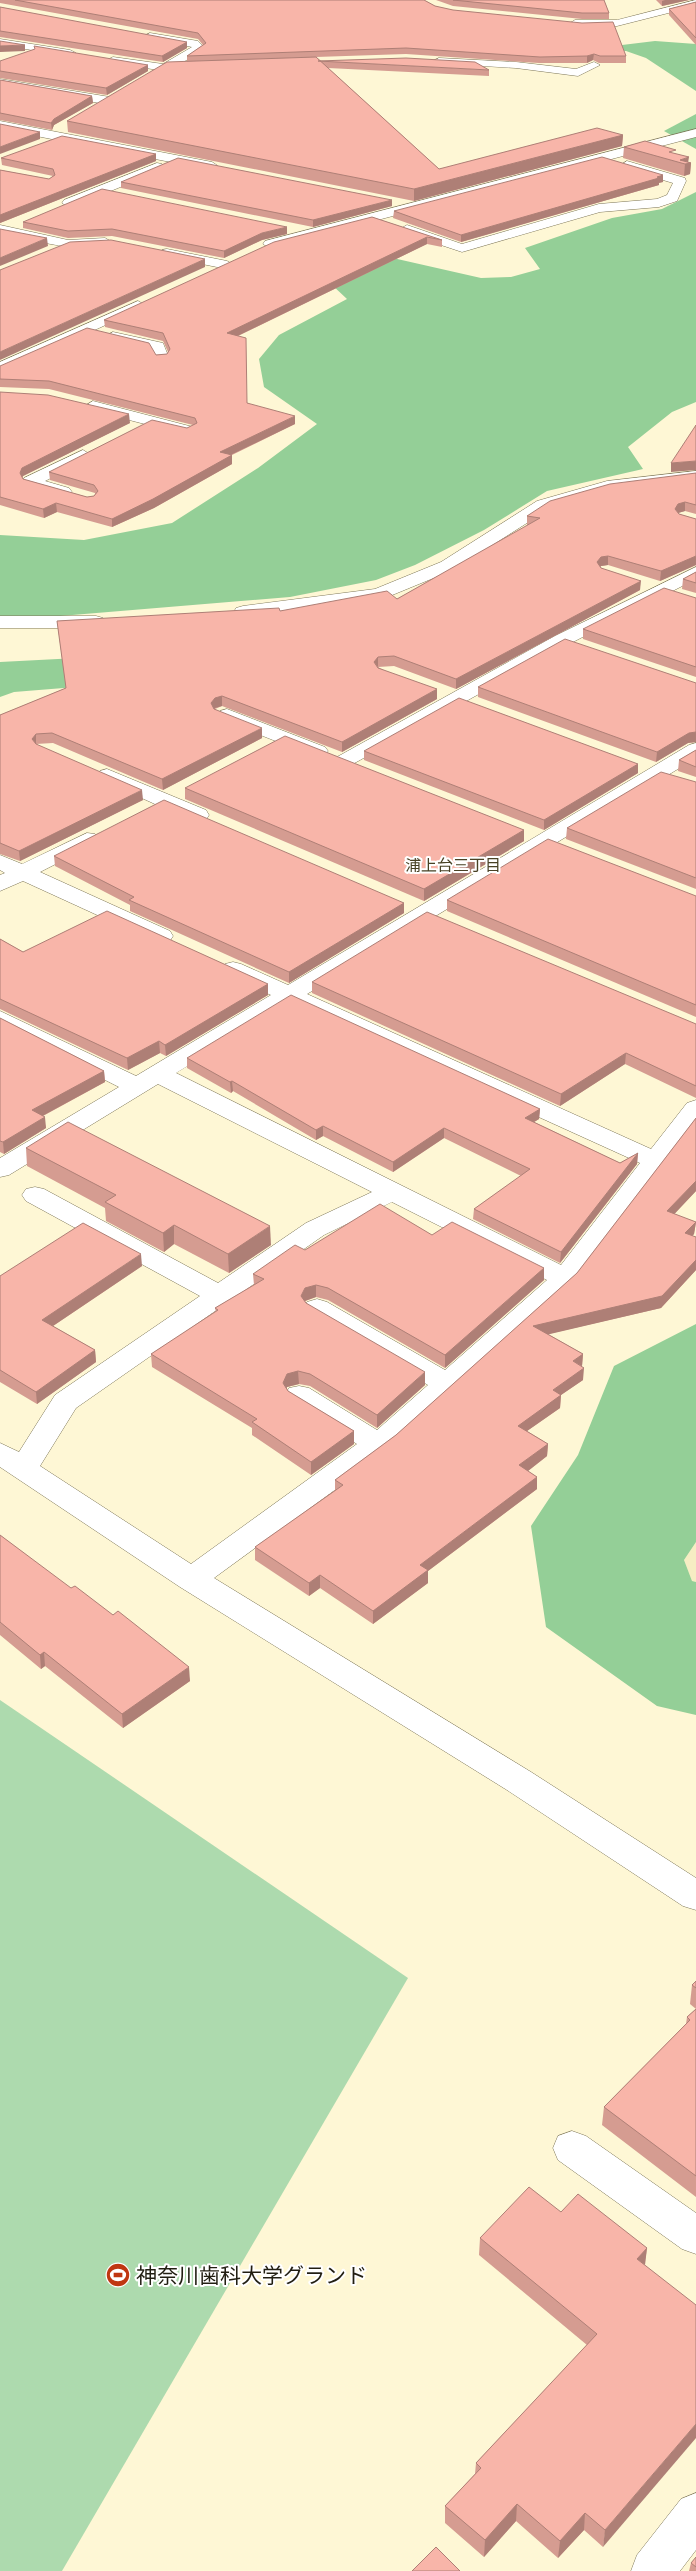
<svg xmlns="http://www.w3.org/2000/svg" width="696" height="2571" font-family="'PT Sans Narrow','Noto Sans JP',sans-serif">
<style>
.built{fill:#f6edc3}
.green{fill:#addaae}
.forest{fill:#94cf97}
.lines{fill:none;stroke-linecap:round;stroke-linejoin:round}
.minor-casing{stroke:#7d7657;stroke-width:1}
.minor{fill:#fff;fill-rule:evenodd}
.wall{fill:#d59c91}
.shaded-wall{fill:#ae7f76}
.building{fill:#f8b5a9;stroke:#ae7f76}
.labels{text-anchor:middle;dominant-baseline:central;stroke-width:4;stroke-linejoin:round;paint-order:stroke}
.far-neighbourhood-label{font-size:16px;fill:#484225;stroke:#fff}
.near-poi-label{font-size:21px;fill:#211e12;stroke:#fff;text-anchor:start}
</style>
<rect width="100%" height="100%" fill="#fef7d5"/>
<path class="built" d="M696 1542V1582L692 1581 684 1560Z"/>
<path class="green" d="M0 1700 408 1978 62 2571H0Z"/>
<g class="forest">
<path d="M655 41 696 44V91L646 58 626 51 547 49 559 42 622 45Z"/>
<path d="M696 114V149L664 131Z"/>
<path d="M696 192V402L672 412 628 447 643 469 547 491 484 530 415 565 376 580 290 597 0 621V535L84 540 172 523 258 468 317 424 264 387 259 359 279 335 347 299 331 284 384 256 481 278 511 277 540 269 525 248 612 218 662 209Z"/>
<path d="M348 644 351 665 14 692 0 697V662Z"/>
<path d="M696 1324V1542L684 1560 692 1581 696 1582V1715L657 1706 546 1627 531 1526 578 1455 614 1366Z"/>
</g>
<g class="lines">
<g class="minor-casing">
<g id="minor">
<path d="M696 0V6L617 26H575L570 23 575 20H617Z"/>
<path d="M150 33 198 41 205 48 203 50 180 64 200 65V69L165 71 113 63 107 60 113 57 163 64 192 47 146 38 144 36Z"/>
<path d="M0 39 70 50 76 53 70 56 0 45Z"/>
<path d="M439 58 516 62 576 69 594 62 600 65 578 76 516 68 435 63 433 61Z"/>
<path d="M0 79 110 97 116 101 110 105 0 85Z"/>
<path d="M0 121 212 162 218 166 212 170 0 129Z"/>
<path d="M696 129V137L270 248 263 244 265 241Z"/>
<path d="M627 161 685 178 686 181 677 201 659 207 600 212 462 252 402 232 400 229 407 225 462 244 599 204 657 199 667 195 673 183 623 168 621 165Z"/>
<path d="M157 163 162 164 163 167 162 170 74 206 69 207 62 203 64 200Z"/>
<path d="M0 225 68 240 105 238 112 242C99 259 20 237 0 233Z"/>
<path d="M167 249 227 261 234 265 227 269 162 256 160 253 162 250Z"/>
<path d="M138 301 145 305 143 308 0 373V362Z"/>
<path d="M113 332 163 343 169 358 161 363 156 361 151 349 108 339 106 336Z"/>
<path d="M93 401 193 427 195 430 187 435 87 409 85 406Z"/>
<path d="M83 450 91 455 89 459 45 481 69 488 72 492 69 496 63 497 24 486 22 482 24 478Z"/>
<path d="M696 471V481L609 491 549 509 453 570 385 598 293 613 243 618 236 616 234 612 236 608 243 606 375 589 441 562 537 501 607 481Z"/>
<path d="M696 567V579L569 644 351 765 344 767 337 765 334 761 337 757 555 636Z"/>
<path d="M0 616H96L103 618 105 622 103 626 96 628H0Z"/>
<path d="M227 709 325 747 328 751 325 755H311L220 719 217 715 220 711Z"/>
<path d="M696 743V758L307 994 651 1149 687 1103 696 1100V1125L575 1284 395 1446 214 1578 531 1772 696 1878V1910L683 1906 507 1790 180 1587 0 1467V1443L19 1452 55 1395 200 1296 26 1201 22 1195 26 1189 35 1187 44 1189 218 1283 306 1223 372 1192 158 1084 9 1175 0 1177V1158L119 1087 0 1027V1011L136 1076 271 995 225 974 221 969 225 964 233 962 241 964 288 985 689 745ZM290 1004 640 1163 561 1265 176 1073ZM392 1202 547 1280 445 1370 327 1302 317 1299 307 1302 303 1308 307 1314 428 1385 377 1430 309 1388 299 1386 289 1388 285 1395 289 1402 357 1444 191 1564 40 1466 76 1408 324 1235Z"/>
<path d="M107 769 206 810 209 815 206 820 198 821 190 820 100 779 97 775 100 771Z"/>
<path d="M87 833 95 834 98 839 95 844 40 872 170 931 173 936 170 941 162 943 154 941 23 881 0 891V875L5 873 0 870V855L22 864Z"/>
<path d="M572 2131 586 2136 696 2213V2254L682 2249 558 2160 553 2148 558 2136Z"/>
<path d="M696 2493V2550L680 2571H631L637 2555 681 2499Z"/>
</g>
</g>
<use href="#minor" class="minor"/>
</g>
<g class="wall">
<path d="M0 0H424L435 6 626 56V63H599L593 60 587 63H539L406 54 316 57 321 61 489 70V76L328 68 439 169 623 135 622 146 414 201 68 132 67 121 187 62V56L203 45 198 39 0 3Z"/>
<path d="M436 0H604L609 13V19H582L453 6Z"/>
<path d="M656 0H689L662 6Z"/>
<path d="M696 2V45L669 15V9Z"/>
<path d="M0 7 187 48 163 62 0 37Z"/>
<path d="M0 61 148 71 107 95 0 78Z"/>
<path d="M0 80 92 96 93 103 54 125 52 130 0 120Z"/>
<path d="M624 147 676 154 688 162 691 163 690 174 684 176 623 158Z"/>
<path d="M156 154V161L0 223V170L49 179 53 176 2 165 1 158Z"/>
<path d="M121 182 392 206 313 227 121 188Z"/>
<path d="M663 182 659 183V185L461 242 393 218 394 211Z"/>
<path d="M372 217 442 240V247L427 244 238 336 247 403 295 424 232 455V464L154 508 112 527 57 512 44 518 0 505V392L130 423 23 476 22 478 23 479 87 497 94 496 95 494V493L50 480 49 472 187 428 193 425 49 389 0 387V366L167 354 168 352 163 341 105 327 104 320Z"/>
<path d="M23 222 287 234 262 240 224 258 112 236 68 238 23 228Z"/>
<path d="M696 473V514L685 511 678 513 679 514 696 519V565L660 581 608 565 601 566 600 567 601 568 640 590 456 689 394 666 378 667 437 699 342 752 222 706 215 709 262 738 163 790 53 743 36 744 143 800 20 861 0 854V715L66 688 57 621 280 611 397 599 527 526V516Z"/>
<path d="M696 572V593L682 589 683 579Z"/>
<path d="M696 598V677L583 639V629Z"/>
<path d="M696 683V742L688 743 656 762 478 697V687Z"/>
<path d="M696 750V777L678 771 679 760Z"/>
<path d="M364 751 638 764V773L544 830 364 760Z"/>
<path d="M696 782V889L566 839 567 828Z"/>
<path d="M185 788 524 830V841L424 901 185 799Z"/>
<path d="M54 856 404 903V913L289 983 130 911V905L55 866Z"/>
<path d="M696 896V1017L447 911V900Z"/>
<path d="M0 939 23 952 268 984V995L166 1056 160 1053 128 1070 0 1009Z"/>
<path d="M312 982 696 1024V1098L625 1064 560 1106 312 993Z"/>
<path d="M0 1018 104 1071 105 1082 43 1116 46 1128 4 1154 0 1152Z"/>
<path d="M187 1058 540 1109 539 1119 534 1122 620 1163 638 1153 637 1164 560 1263 473 1219 474 1209 521 1176 444 1138 393 1172 323 1136 316 1140 233 1091 231 1093 187 1068Z"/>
<path d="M696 1118V1191L674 1214 696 1222 694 1234 692 1236 696 1237V1270L661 1308 548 1334 583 1354 582 1366 583 1380 561 1395 560 1408 527 1431 548 1444 547 1456 528 1471 537 1477V1489L428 1571V1583L373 1624 320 1588 309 1596 255 1560V1547L335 1491V1480L396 1435 577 1273Z"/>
<path d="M26 1148 271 1245 229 1273 174 1244 164 1252 106 1221 105 1208 27 1166Z"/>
<path d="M432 1235 544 1268V1280L445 1368 328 1300 316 1297 305 1301 306 1303 425 1385 377 1428 310 1386 299 1384 287 1387V1389L288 1391 354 1431V1444L311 1475 252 1435V1428L152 1367 151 1354 216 1312 215 1308 254 1285 253 1274 305 1250Z"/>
<path d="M142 1266 53 1326 95 1350 96 1362 37 1404 0 1382V1276Z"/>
<path d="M0 1535 190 1681 123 1728 45 1666 41 1669 0 1635Z"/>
<path d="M696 1981V2009L690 2004 692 1985Z"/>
<path d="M696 2009V2197L602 2125 604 2107 686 2024 687 2017Z"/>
<path d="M561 2212 647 2248 603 2547 584 2530 558 2558 516 2521 484 2557 445 2523V2506L475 2474 476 2463 587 2345 479 2255 480 2238Z"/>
<path d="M696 2557V2571H689L691 2563Z"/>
</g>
<g class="shaded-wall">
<path d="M665 0H689L662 6V1Z"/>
<path d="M187 42V48L163 62 162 56Z"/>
<path d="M25 45V51L0 52V46Z"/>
<path d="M594 54 593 60 587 63V56Z"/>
<path d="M148 65V71L107 95 106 88Z"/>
<path d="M92 96 93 103 54 125 52 130 51 123 54 119Z"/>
<path d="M40 132V139L0 154V147Z"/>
<path d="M623 135 622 146 414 201V189Z"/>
<path d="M156 154V161L0 223V215Z"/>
<path d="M689 157 688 163H691L690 174 684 176 685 164 680 160Z"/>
<path d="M663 175V182L659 183V185L461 242V235Z"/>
<path d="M392 200V206L313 227V220Z"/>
<path d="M287 227V234L262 240 224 258V251L262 233Z"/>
<path d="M427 237V244L227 341V333Z"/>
<path d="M47 238 48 246 0 266V258Z"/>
<path d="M205 259V267L0 360V352Z"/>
<path d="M129 414 130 423 23 476 20 481V473L22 468Z"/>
<path d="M295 416V424L220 460V452Z"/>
<path d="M232 455V464L154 508 112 527V519Z"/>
<path d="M696 461V470L671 472V463Z"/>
<path d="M685 502V511L678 513 675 509 678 504Z"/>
<path d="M56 503 57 512 44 518 43 509Z"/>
<path d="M608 556V565L601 566 596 572 597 562 601 557Z"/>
<path d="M696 556V565L660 581 661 571Z"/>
<path d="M641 581 640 590 456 689V679Z"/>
<path d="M378 657V667L374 662Z"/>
<path d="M437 689V699L342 752V742Z"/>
<path d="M222 696V706L215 708 212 713 211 703 215 698Z"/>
<path d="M262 728V738L163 790 162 779Z"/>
<path d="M696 732V742L688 743 656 762 657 752 689 733Z"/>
<path d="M36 734V744L32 739Z"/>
<path d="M638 764V773L544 830V820Z"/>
<path d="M142 790 143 800 20 861 19 851Z"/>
<path d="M524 830V841L424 901V889Z"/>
<path d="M404 903V913L289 983V972Z"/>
<path d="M268 984V995L166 1056 165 1045Z"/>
<path d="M159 1041 160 1053 128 1070 127 1058Z"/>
<path d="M626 1053 625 1064 560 1106 561 1094Z"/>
<path d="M104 1071 105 1082 33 1121 32 1110Z"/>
<path d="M232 1081 233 1091 231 1093 230 1082Z"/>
<path d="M540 1109 539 1119 524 1128 525 1118Z"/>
<path d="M45 1117 46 1128 4 1154 3 1142Z"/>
<path d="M323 1126V1136L316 1140V1130Z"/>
<path d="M444 1128V1138L393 1172V1162Z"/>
<path d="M638 1153 637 1164 560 1263 561 1252Z"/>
<path d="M696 1181V1191L666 1223 667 1211Z"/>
<path d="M696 1222 694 1234 684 1245 685 1233Z"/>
<path d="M174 1225V1244L164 1252 163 1233Z"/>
<path d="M270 1226 271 1245 229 1273 228 1254Z"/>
<path d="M141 1254 142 1266 44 1332 42 1320Z"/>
<path d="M696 1260V1270L661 1308 533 1338V1326Z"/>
<path d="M544 1268V1280L445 1368V1355Z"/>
<path d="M316 1285V1297L305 1301 301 1309V1296L305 1288Z"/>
<path d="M95 1350 96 1362 37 1404 36 1392Z"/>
<path d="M583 1354 582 1366 573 1361Z"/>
<path d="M584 1368 583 1380 561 1395 560 1408 517 1438 518 1426 553 1390Z"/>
<path d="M298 1371 299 1384 287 1387 283 1396V1383L287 1374Z"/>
<path d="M425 1372V1385L377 1428V1415Z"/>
<path d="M354 1431V1444L311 1475V1462Z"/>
<path d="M548 1444 547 1456 519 1478V1465Z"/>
<path d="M537 1477V1489L428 1571V1583L373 1624V1611L420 1565Z"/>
<path d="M320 1575V1588L309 1596V1583Z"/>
<path d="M44 1652 45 1666 41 1669 40 1655Z"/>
<path d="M189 1667 190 1681 123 1728 122 1714Z"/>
<path d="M647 2248 645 2265 637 2259Z"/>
<path d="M696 2424V2438L603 2547 605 2530Z"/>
<path d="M517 2504 516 2521 484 2557 485 2540Z"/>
<path d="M585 2513 584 2530 558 2558 560 2541Z"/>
</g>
<g class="building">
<path d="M15 0H424L435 6 453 10 582 23 613 22 626 56H600L594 54 587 56 540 57 406 48 187 56 206 43 198 33Z"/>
<path d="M453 0H604L609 13H582Z"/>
<path d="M696 2V38L669 9Z"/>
<path d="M0 7 187 42 162 56 0 31Z"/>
<path d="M0 41 25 45 0 46Z"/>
<path d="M34 46 148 65 106 88 0 71V61L35 49Z"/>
<path d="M316 57 439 169 597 128 623 135 414 189 67 121 167 62Z"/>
<path d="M406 58 475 62 489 70 318 61Z"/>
<path d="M0 80 92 96 54 119 51 123 0 113Z"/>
<path d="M0 124 40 132 0 147Z"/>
<path d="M62 136 156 154 0 215V170L49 179 55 175 53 169 1 158Z"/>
<path d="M645 141 676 150 669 152 689 157 680 160 691 163 685 164 624 147Z"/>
<path d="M602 157 663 175 657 177 659 178 461 235 394 211Z"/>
<path d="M178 158 392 200 313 220 121 182Z"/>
<path d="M102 189 287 227 262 233 224 251 112 229 68 231 23 222Z"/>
<path d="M372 217 442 240 427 237 227 333 246 338 247 403 295 416 220 452 232 455 153 499 112 519 56 503 43 509 0 497V392L48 395 129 414 22 468 20 473 23 479 87 497 94 496 98 491 94 485 49 472 152 420 187 428 197 423 195 418 49 381 0 379V366L87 328 149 343 156 355 167 354 170 349 163 333 104 320 274 242Z"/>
<path d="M0 229 47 238 0 258Z"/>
<path d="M111 240 205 259 0 352V270L70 242Z"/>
<path d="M696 425V461L671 463Z"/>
<path d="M696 473V505L685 502 678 504 675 509 679 514 696 519V556L661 571 608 556 601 557 597 562 601 568 641 581 456 679 394 656 378 657 374 662 378 668 437 689 342 742 222 696 215 698 211 703 214 709 262 728 162 779 52 733 36 734 32 739 36 744 142 790 19 851 0 843V715L66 688 57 621 279 608 280 611 387 591 397 599 540 518 527 516 550 501 610 484Z"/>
<path d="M696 572V583L683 579Z"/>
<path d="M664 588 696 598V667L583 629Z"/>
<path d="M565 639 696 683V732L689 733 657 752 478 687Z"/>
<path d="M459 698 638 764 544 820 364 751Z"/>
<path d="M285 736 524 830 424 889 185 788Z"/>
<path d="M696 750V767L679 760Z"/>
<path d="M661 772 696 782V878L567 828Z"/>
<path d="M164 800 404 903 289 972 129 900 134 897 54 856Z"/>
<path d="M548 839 696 896V1005L447 900Z"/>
<path d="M107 911 268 984 165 1045 159 1041 127 1058 0 999V939L23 952Z"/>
<path d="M427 912 696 1024V1086L626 1053 561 1094 312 982Z"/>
<path d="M291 995 540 1109 525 1118 620 1163 638 1153 561 1252 474 1209 530 1169 444 1128 393 1162 323 1126 316 1130 232 1081 230 1082 187 1058Z"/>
<path d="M0 1018 104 1071 32 1110 45 1117 3 1142 0 1141Z"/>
<path d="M696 1118V1181L667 1211 696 1222 685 1233 696 1237V1260L662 1296 533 1326 583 1354 573 1361 584 1368 553 1390 561 1395 518 1426 548 1444 519 1465 537 1477 420 1565 428 1570 373 1611 320 1575 309 1583 255 1547 343 1485 335 1480 396 1435 577 1273Z"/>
<path d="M68 1122 270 1226 228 1254 174 1225 163 1233 105 1202 116 1195 26 1148Z"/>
<path d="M380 1204 432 1235 452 1222 544 1268 445 1355 328 1288 316 1285 305 1288 301 1296 306 1303 425 1372 377 1415 310 1374 298 1371 287 1374 283 1383 288 1391 354 1431 311 1462 252 1422 257 1419 151 1354 218 1310 215 1308 264 1279 253 1274 295 1245 305 1250Z"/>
<path d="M83 1223 141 1254 42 1320 95 1350 36 1392 0 1370V1276Z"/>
<path d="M0 1535 71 1588 75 1586 113 1615 118 1611 189 1667 122 1714 44 1652 40 1655 0 1622Z"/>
<path d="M696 1981V1988L692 1985Z"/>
<path d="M696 2009V2176L604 2107 690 2020 687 2017Z"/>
<path d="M529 2187 561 2212 578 2194 647 2248 637 2259 696 2305V2424L605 2530 585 2513 560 2541 517 2504 485 2540 445 2506 481 2468 476 2463 597 2334 480 2238Z"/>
<path d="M436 2547 460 2571H412Z"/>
<path d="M696 2557V2567L691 2563Z"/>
</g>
<defs>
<g id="stadium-disc" transform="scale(1.25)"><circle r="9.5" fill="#c03611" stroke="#fff"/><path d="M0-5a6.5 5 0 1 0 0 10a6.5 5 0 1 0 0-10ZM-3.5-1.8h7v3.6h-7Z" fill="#fff"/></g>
</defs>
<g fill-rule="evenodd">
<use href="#stadium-disc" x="118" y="2275"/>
</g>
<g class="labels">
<g class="far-neighbourhood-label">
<text x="453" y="865">浦上台三丁目</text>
</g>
<g class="near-poi-label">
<text x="136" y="2275">神奈川歯科大学グランド</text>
</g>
</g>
</svg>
